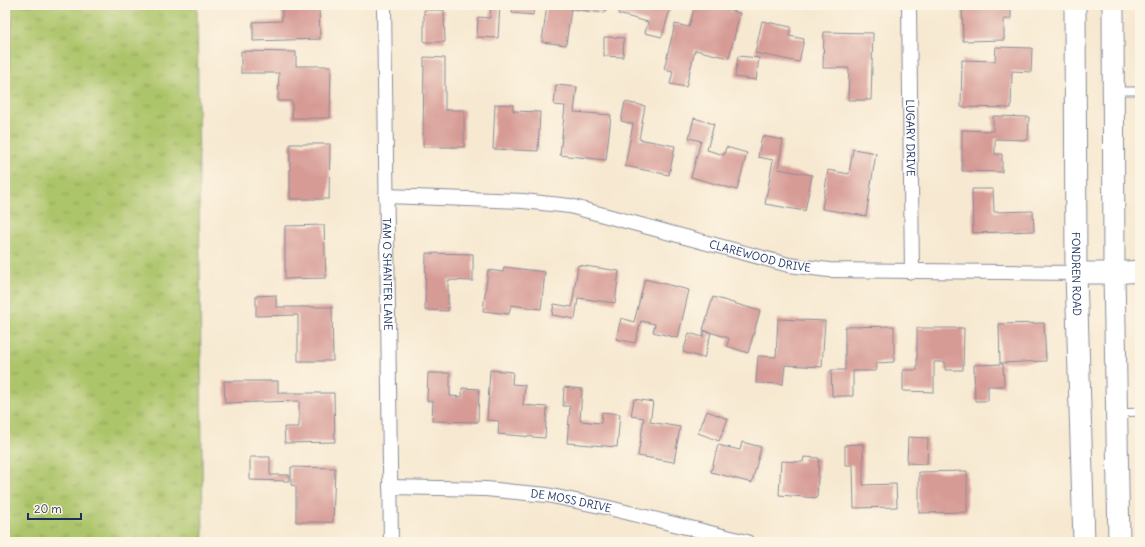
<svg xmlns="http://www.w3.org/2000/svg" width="1145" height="547" font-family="Delius,sans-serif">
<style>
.grass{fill:url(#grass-tufts);stroke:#647a64}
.building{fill:#d79b96}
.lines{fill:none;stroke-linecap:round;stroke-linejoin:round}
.lane-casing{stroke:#898c98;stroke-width:9}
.street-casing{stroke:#898c98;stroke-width:16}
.secondary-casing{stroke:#898c98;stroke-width:23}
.lane{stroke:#fff;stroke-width:7}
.street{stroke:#fff;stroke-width:14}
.secondary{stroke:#fff;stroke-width:21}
.labels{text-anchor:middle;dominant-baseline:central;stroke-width:3;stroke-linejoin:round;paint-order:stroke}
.street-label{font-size:11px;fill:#1b2f5e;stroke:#fcf5e5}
</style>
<defs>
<pattern id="grass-tufts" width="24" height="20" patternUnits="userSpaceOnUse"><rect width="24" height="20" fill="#adc56a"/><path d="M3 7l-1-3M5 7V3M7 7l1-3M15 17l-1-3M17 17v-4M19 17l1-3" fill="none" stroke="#8ca05a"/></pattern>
</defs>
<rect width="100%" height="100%" fill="#fcf5e5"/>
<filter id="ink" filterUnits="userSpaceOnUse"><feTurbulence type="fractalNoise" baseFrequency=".025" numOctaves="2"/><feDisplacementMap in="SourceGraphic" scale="8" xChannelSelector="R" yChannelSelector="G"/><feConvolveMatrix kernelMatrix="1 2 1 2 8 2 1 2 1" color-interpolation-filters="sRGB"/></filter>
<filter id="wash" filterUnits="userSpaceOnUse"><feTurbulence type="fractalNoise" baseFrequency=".012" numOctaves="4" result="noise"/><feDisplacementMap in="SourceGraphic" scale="16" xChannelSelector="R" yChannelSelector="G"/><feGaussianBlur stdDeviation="0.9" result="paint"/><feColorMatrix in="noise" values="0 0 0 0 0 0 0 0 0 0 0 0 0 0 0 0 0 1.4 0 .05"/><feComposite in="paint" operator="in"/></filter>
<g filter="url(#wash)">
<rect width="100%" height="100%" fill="#f7e9d1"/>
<path class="grass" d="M13 5H197L203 542H5V85L8 84Z"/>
<g id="blocks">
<g class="building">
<path d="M282 5H319L320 39 253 41V22L282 21Z"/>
<path d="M491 5H500L498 38 477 37 478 17 490 18Z"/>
<path d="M513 5H534L533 15 512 13Z"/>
<path d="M547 5H606L605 13 571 9 566 45 542 42Z"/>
<path d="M621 5H671L662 37 645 33 648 22 618 14Z"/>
<path d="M695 5H705L740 13 729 58 695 50 686 87 670 84 673 71 664 69 675 24 689 27Z"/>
<path d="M962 5H1011V19H1004V40L963 41Z"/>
<path d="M424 10H444L445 42H424Z"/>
<path d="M762 21 791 27 789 36 804 39 799 62 755 53Z"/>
<path d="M824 32 873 33 871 100H848L849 68H823Z"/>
<path d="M604 37 624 38 623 57 604 56Z"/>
<path d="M996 47 1032 48 1031 72 1012 71 1011 108 961 107 962 60 995 61Z"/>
<path d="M241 51 296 52V66H331L330 118H292V101H278L279 73H241Z"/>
<path d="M738 56 759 58 756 80 735 77Z"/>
<path d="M424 57 445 58V110H464V147H423Z"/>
<path d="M556 85 577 87 574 112 611 115 606 160 560 155 565 106 554 105Z"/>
<path d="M625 102 645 106 639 139 675 146 669 175 625 166 633 124 621 121Z"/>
<path d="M495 104 513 105V111L540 112 538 151 493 149Z"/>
<path d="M993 116 1029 117 1028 140 995 139V154H1002V172L962 171V130L993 131Z"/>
<path d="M694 118 714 124 707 150 724 155 726 147 747 153 737 190 691 177 701 141 689 138Z"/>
<path d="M762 136 783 140 778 169 812 175 805 211 765 204 773 160 758 157Z"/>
<path d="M290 144H330L329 199H290Z"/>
<path d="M853 149 876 153 866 216 822 209 828 170 849 174Z"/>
<path d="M972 189H993L994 212 1033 211 1034 231 973 233Z"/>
<path d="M324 225 326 278 285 279V226Z"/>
<path d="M426 253 473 254V281L448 280V311L425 310Z"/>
<path d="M578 265 619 271 615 303 578 298 575 319 552 315 554 304 572 307Z"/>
<path d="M504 267 545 272 541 309 511 305 509 314 483 311 488 270 503 272Z"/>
<path d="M645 279 689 290 678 338 653 332 655 324 641 321 635 343 616 339 621 318 634 322Z"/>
<path d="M276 295V307H332L333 361H298V315L256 316V296Z"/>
<path d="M713 297 760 311 748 353 727 346 729 338 703 330Z"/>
<path d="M778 319 825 321 822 367 785 365 783 384 756 383 758 356 776 357Z"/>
<path d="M1044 323 1046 361 1000 363 999 324Z"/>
<path d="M894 326V362L876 363V371H853V396H832L831 370H845V327Z"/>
<path d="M917 328H964L963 370H945V362H934V392L903 391V370H917Z"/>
<path d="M704 331 711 333 704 358 683 352 689 333 703 337Z"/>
<path d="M1003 364 1004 386H988V401H975L974 365Z"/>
<path d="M490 370 513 372 512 384 525 385 523 405 547 407 545 438 498 434 499 421 487 420Z"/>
<path d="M428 373H450V396L462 397V388L479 389 478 422 432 421 433 401H427Z"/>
<path d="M224 381H278V393H334L335 442 285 443 284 427H299V401L225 403Z"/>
<path d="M564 387 582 389 580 421 601 423 602 412 620 414 617 447 567 443 570 406H563Z"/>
<path d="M634 399 653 402 650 422 680 427 674 462 638 456 644 418 631 416Z"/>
<path d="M707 411 728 419 719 441 698 433Z"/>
<path d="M908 437 928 438 927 464 907 463Z"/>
<path d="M742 442 761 447 752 483 711 472 718 445 740 450Z"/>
<path d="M863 444V485L896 484 897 507 854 508 853 465H845V445Z"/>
<path d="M250 457H270V475H289V481L250 480Z"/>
<path d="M804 457 819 458 817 498 779 495 781 461 803 462Z"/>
<path d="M291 467 335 468 333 522H296V486L291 485Z"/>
<path d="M967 471V512L919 513V472Z"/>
<path d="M329 539V542H265V541Z"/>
</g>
</g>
</g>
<g filter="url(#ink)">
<use href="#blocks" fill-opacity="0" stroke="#898c98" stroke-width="1"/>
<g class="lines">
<g class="lane-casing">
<g id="lane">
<path d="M1116 91H1140"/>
<path d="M1119 413 1140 412"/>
</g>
</g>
<g class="street-casing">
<g id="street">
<path id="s1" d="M384 5 391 542"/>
<path id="s2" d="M909 5 912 272"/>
<path id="s3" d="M386 196 523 201 570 206 789 265 829 270 1076 273"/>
<path id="s4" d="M390 487 486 489 547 495 605 507 747 542"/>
</g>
</g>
<g class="secondary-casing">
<g id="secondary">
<path id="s5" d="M1075 5 1076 273 1084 542"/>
<path d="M1113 5 1114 273 1119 542"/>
<path d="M1076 273H1114L1140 271"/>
</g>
</g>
<use href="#lane" class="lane"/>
<use href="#street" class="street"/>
<use href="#secondary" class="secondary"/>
</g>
</g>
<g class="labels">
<g class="street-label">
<text stroke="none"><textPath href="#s2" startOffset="133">LUGARY DRIVE</textPath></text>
<text stroke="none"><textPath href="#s3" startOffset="381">CLAREWOOD DRIVE</textPath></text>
<text stroke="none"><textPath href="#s1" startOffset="269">TAM O SHANTER LANE</textPath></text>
<text stroke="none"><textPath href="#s5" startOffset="269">FONDREN ROAD</textPath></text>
<text stroke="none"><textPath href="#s4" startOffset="182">DE MOSS DRIVE</textPath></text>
</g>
</g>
<rect width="1145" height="547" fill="none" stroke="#fcf5e5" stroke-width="20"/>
<path d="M28 513v6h53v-6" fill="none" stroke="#1b2f5e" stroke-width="2"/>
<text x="34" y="513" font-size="12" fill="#1b2f5e" stroke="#fcf5e5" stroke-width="3" paint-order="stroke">20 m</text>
</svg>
